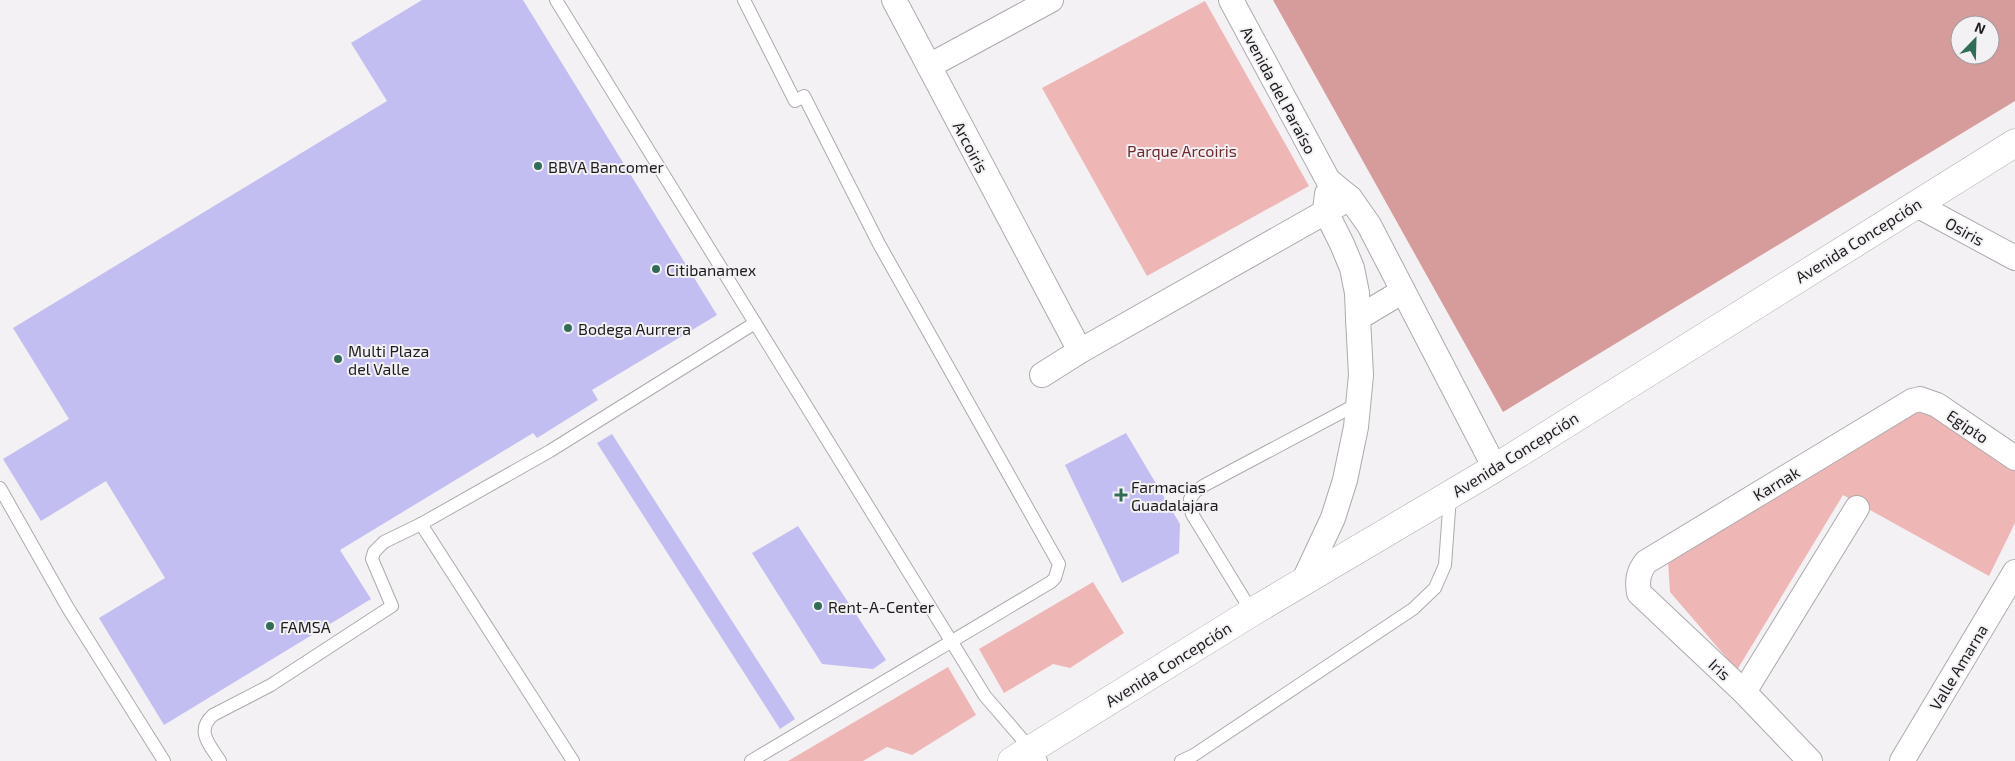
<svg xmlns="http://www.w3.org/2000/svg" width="2015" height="761" font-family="'Exo 2',sans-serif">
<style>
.green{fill:#efb6b6}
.forest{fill:#d69b9b;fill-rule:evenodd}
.building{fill:#c2bef1}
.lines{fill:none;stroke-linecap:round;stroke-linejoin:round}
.lane-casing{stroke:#adaaad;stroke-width:14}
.street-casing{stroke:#adaaad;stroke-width:26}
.primary-casing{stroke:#adaaad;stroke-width:29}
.lane{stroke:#fff;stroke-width:12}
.street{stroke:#fff;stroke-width:24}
.primary{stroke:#fff;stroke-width:28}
.poi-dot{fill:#316c56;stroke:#f3f1f4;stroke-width:2}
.labels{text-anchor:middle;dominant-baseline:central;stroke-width:4;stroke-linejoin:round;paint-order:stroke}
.street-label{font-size:16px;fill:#1d1c1d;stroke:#f3f1f4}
.park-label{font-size:16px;fill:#70292d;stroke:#f3f1f4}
.poi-label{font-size:16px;fill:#1d1c1d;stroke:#f3f1f4;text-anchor:start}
</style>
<rect width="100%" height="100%" fill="#f3f1f4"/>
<g class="green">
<path d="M1205 1 1309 186 1147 276 1042 88Z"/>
<path d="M1918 408 2015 468V523L1989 576 1843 495 1737 670 1670 592 1668 561Z"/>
<path d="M1093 582 1124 633 1070 668 1053 664 1004 693 979 649Z"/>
<path d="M948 667 976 715 912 755 887 747 863 761H788Z"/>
</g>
<path class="forest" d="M1273 0H2015V101L1503 412ZM1960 25H1990V55H1960Z"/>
<g class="building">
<path d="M422 0H523L717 315 592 390 598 400 537 438 533 433 340 550 371 599 164 725 99 618 165 578 106 481 41 521 3 459 69 419 13 328 387 101 351 43Z"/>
<path d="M1126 433 1180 524 1179 553 1122 583 1065 465Z"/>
<path d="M612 434 795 719 780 729 597 443Z"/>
<path d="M798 526 886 660 873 669 822 664 752 553Z"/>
</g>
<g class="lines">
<g class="lane-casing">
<g id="lane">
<path d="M556 0 985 696 1041 761"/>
<path d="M744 0 795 101 804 96 879 244 1059 564 1055 578 1051 582 751 761"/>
<path d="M0 488 68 608 164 761"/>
<path d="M421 524 573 761"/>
<path d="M1252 612 1192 514 1190 499 1195 492 1203 486 1359 403"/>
<path d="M220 761C210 745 195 731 213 715L271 685 392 606 372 559 374 552 384 542 421 524 550 451 755 323"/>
<path d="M1181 761 1194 755 1413 609 1435 588 1445 565 1450 496"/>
</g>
</g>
<g class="street-casing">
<g id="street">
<path d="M894 0 1080 351"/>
<path d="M1231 0 1328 180 1350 198 1369 225 1495 468"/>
<path d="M929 66 1051 0"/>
<path d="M1327 194 1325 210 1342 244 1352 268 1357 293 1358 318"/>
<path d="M1915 204 2015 258"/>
<path d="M1042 375 1080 351 1350 198"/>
<path d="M1304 580 1333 518 1345 480 1356 427 1361 375 1358 318 1403 291"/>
<path d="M1744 692 1857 508"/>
<path d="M1810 761 1744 692 1639 593C1637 581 1638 572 1646 562L1912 401 1920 399 1937 405 2015 458"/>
<path d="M1902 761 2015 572"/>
</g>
</g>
<g class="primary-casing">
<path id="primary" d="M1012 761 1252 612 1495 468 2015 143"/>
</g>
<use href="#lane" class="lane"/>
<use href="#street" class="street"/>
<use href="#primary" class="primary"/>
</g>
<g class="poi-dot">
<circle cx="538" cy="166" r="5"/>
<circle cx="656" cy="269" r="5"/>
<circle cx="568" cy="328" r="5"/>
<circle cx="338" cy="359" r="5"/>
<path d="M1118.5 487.5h5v5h5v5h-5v5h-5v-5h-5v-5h5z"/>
<circle cx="818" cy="606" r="5"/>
<circle cx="270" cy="626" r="5"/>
</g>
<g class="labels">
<g class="street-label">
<text transform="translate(1279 90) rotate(62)">Avenida del Paraíso</text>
<text transform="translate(971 147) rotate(62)">Arcoiris</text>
<text transform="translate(1965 231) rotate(29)">Osiris</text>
<text transform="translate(1858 240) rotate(-32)">Avenida Concepción</text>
<text transform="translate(1968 426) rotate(34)">Egipto</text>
<text transform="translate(1515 454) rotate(-32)">Avenida Concepción</text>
<text transform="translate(1776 483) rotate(-31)">Karnak</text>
<text transform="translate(1168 664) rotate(-32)">Avenida Concepción</text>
<text transform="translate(1958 667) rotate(-59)">Valle Amarna</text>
<text transform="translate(1720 669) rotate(43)">Iris</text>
</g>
<g class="park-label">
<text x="1182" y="150">Parque Arcoiris</text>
</g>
<g class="poi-label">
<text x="548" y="166">BBVA Bancomer</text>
<text x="666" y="269">Citibanamex</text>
<text x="578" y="328">Bodega Aurrera</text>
<text x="348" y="350">Multi Plaza<tspan x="348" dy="18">del Valle</tspan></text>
<text x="1131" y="486">Farmacias<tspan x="1131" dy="18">Guadalajara</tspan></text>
<text x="828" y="606">Rent-A-Center</text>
<text x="280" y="626">FAMSA</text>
</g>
</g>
<g transform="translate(1975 40) rotate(23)"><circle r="24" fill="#f3f1f4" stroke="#9d9c9e"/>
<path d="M0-4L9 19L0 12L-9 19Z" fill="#316c56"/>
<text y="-8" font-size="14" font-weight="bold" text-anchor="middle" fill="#1d1c1d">N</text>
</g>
</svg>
